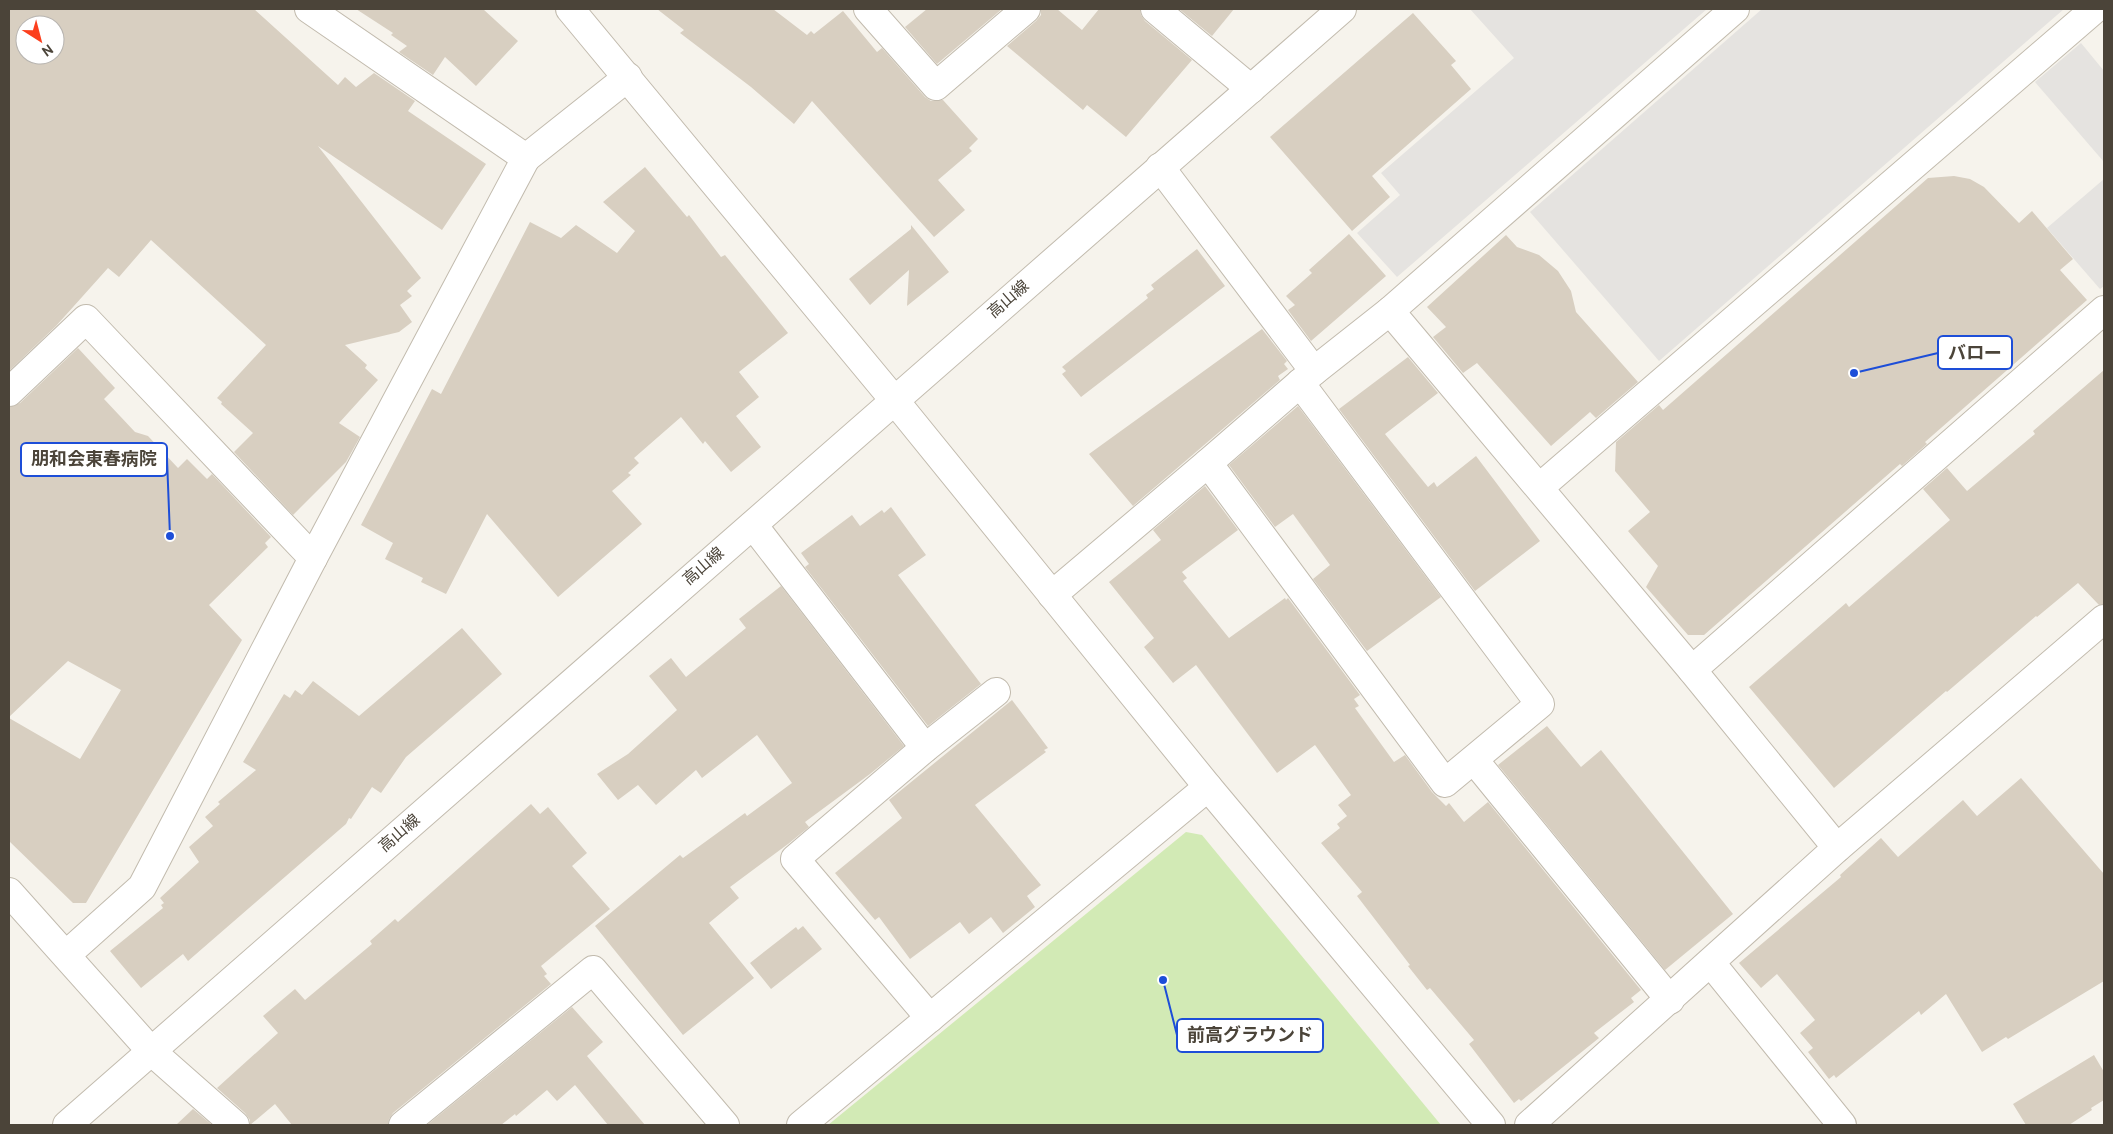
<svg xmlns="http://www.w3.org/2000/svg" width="2113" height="1134" font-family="Overpass,'Noto Sans JP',sans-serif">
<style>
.green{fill:#d2eab5}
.parking{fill:#e5e3e0}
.building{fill:#d8cfc1;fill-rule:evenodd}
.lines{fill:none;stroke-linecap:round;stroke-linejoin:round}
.minor-casing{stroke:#c2bbae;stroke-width:30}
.tertiary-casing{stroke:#c2bbae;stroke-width:30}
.minor{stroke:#fff;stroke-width:28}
.tertiary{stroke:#fff;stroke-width:28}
.labels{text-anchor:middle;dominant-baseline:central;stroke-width:4;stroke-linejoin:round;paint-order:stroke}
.street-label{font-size:16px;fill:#4b4439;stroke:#fff}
.leader{fill:none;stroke:#1d4ed8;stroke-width:2}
.callout-dot{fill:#1d4ed8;stroke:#fff;stroke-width:2}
.callout{fill:#fff;stroke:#1d4ed8;stroke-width:2}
.callout-label{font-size:18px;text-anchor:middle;font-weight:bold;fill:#4b4439}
</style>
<rect width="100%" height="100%" fill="#f6f3ec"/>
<path class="green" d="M1186 832 1202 835 1441 1125H828Z"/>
<g class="parking">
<path d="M1470 9H1707L1397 277 1357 233 1400 195 1381 173 1514 58Z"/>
<path d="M1762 9H2064L1659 361 1530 212Z"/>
<path d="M2081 43 2104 71V162L2035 82Z"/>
<path d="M2104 179V286L2100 289 2047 228Z"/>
</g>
<g class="building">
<path d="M9 9H254L338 85 345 77 356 87 374 73 415 101 408 111 486 164 442 230 318 146 421 278 407 291 412 296 400 305 412 322 399 332 345 345 367 365 365 368 378 380 339 423 360 437 346 462 293 515 234 452 253 433 221 404 222 402 217 398 266 345 151 240 119 277 108 268 56 326 9 371ZM25 25H55V55H25Z"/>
<path d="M356 9H483L518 41 476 86 445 57 433 75 399 52 407 46 391 35 393 33Z"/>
<path d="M657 9H773L807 35 811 31 814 34 843 11 877 52 882 48 925 97 931 101 943 100 978 139 969 148 972 151 938 180 965 210 934 237 812 101 794 124 751 87 680 33 684 30Z"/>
<path d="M927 9H1002L937 64 905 27Z"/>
<path d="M1041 9H1057L1082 30 1099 9H1140L1141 15 1145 21 1192 60 1126 137 1087 105 1083 110 1007 46 1036 21 1041 15Z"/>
<path d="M1179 9H1234L1212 36Z"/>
<path d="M1413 13 1456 61 1451 65 1471 89 1372 176 1390 197 1352 231 1270 137Z"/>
<path d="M645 167 687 217 689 215 721 257 725 255 788 333 739 372 759 397 736 416 761 447 731 472 705 441 703 444 681 417 634 458 639 463 628 473 631 475 612 491 642 524 558 597 487 514 446 594 421 582 423 578 385 559 393 543 361 525 432 389 441 394 530 222 561 238 576 225 617 253 635 231 603 202Z"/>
<path d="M1954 176 1970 179 1984 187 2019 223 2032 211 2073 259 2060 270 2087 300 1925 442 1927 444 1902 466 1900 464 1704 635H1688L1646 587 1658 566 1628 531 1650 512 1615 471 1616 442 1659 405 1663 410 1928 178Z"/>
<path d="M911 225 949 272 907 306 909 270 870 305 849 279 911 229Z"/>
<path d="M1349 234 1386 276 1311 341 1288 310 1295 305 1286 296 1312 273 1309 270Z"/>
<path d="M1506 235 1517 247 1539 255 1558 271 1571 291 1576 312 1638 382 1596 418 1590 412 1551 446 1477 363 1463 373 1433 337 1446 327 1427 307Z"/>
<path d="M1197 249 1225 286 1081 397 1062 374 1066 371 1062 367 1148 298 1146 295 1154 289 1151 285Z"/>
<path d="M1262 329 1287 361 1284 364 1288 369 1278 376 1280 380 1133 506 1089 454Z"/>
<path d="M78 348 115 388 104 399 135 432 148 436 178 468 187 459 207 479 212 474 271 537 265 543 268 547 209 605 242 640 86 903H73L9 841V718L80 759 121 690 68 661 9 717V407L20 403Z"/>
<path d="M1408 357 1438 393 1385 434 1428 487 1434 482 1437 487 1476 456 1540 541 1475 591 1339 409Z"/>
<path d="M2104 370V604L2099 605 2078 583 2037 617 2036 616 1947 692 1946 691 1834 788 1749 687 1846 603 1849 607 1950 520 1923 489 1947 468 1967 491 2035 434 2033 431Z"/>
<path d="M1298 406 1441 597 1367 651 1313 579 1330 565 1293 514 1275 527 1229 465Z"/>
<path d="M1205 486 1238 530 1182 572 1187 578 1183 581 1229 638 1285 598 1286 600 1288 598 1360 695 1354 699 1359 706 1355 708 1394 762 1405 755 1432 792 1446 806 1449 803 1464 822 1488 802 1641 990 1631 998 1634 1002 1594 1033 1599 1038 1521 1101 1519 1099 1514 1103 1469 1044 1474 1040 1430 988 1427 990 1408 966 1410 965 1357 896 1362 892 1321 843 1340 828 1337 824 1347 816 1338 805 1351 795 1315 745 1277 773 1196 665 1173 683 1144 647 1154 638 1109 582 1161 540 1153 530Z"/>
<path d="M891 507 926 555 898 575 981 684 928 726 805 567 809 564 801 553 852 515 860 526 882 510 884 513Z"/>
<path d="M781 586 904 746 870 774 805 822 809 827 788 844 730 887 739 898 709 923 754 978 683 1035 595 926 680 855 683 858 745 813 747 816 792 783 757 735 702 778 696 770 656 805 638 785 618 800 597 774 628 754 677 710 649 676 671 658 686 677 746 628 739 619Z"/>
<path d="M462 628 502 674 406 757 381 793 372 787 351 819 349 818 346 824 188 961 183 954 141 988 110 951 163 908 161 905 164 903 160 898 199 862 189 847 213 826 205 817 220 804 218 802 256 770 243 762 284 694 290 698 295 690 302 695 313 681 359 716Z"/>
<path d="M1012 700 1048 748 1044 750 1046 752 975 805 1041 885 1027 896 1035 907 1003 933 991 917 969 934 960 922 910 959 879 917 875 920 835 873 902 818 889 800Z"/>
<path d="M1547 726 1581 767 1601 750 1733 914 1665 970 1498 765Z"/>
<path d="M2021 778 2104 874V981L2008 1039 2006 1037 1982 1052 1946 994 1921 1015 1919 1011 1836 1078 1834 1075 1829 1079 1808 1052 1813 1048 1800 1033 1815 1020 1777 974 1761 988 1739 963 1841 877 1840 875 1881 838 1898 857 1963 800 1977 816Z"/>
<path d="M531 804 540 814 548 807 587 853 572 866 610 909 541 966 547 974 544 976 551 984 393 1113 389 1119 388 1125H292L275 1104 250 1125V1120L245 1113 217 1088 278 1033 263 1016 295 989 305 1000 372 944 370 941 395 919 398 922Z"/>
<path d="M803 926 822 949 771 989 750 963 796 927 798 930Z"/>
<path d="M572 1007 603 1042 587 1056 645 1125H608L575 1085 557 1101 547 1090 516 1116 515 1114 501 1125H427Z"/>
<path d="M2094 1055 2104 1072V1100L2091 1108 2092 1110 2069 1125H2026L2013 1104Z"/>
<path d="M193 1109 212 1125H176Z"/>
</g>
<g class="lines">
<g class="minor-casing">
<g id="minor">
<path d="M309 9 526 158 628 77"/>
<path d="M868 9 936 86 1026 9"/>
<path d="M1155 9 1251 89"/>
<path d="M1160 167 1314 371"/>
<path d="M1390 311 1692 670 1837 848"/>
<path d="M9 392 86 319 313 558"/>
<path d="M1208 463 1445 783 1540 704 1300 383"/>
<path d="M1540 487 2095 9"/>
<path d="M753 525 925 748"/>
<path d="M1052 595 1208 463 1314 371 1390 311 1735 9"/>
<path d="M1692 670 2104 310"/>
<path d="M1474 760 1670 1000"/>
<path d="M9 892 151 1051 235 1125"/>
<path d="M66 955 142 887 313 558 526 158"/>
<path d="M1711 963 1842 1125"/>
<path d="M930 1018 795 859 925 748 996 692"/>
<path d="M403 1125 593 970 725 1125"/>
<path d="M801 1125 1208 787"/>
<path d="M1529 1125 1837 848 2104 619"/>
</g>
</g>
<g class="tertiary-casing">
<g id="tertiary">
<path d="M570 9 895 401 1208 787 1491 1125"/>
<path d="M67 1125 1342 9"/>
</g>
</g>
<use href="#minor" class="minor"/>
<use href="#tertiary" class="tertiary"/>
</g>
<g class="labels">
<g class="street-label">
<text transform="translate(1009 300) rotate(-41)">高山線</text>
<text transform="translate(704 567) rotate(-41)">高山線</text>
<text transform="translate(400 834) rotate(-41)">高山線</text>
</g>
</g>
<path class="leader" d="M1854 373L1938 353M170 536L167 459M1163 980L1177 1035"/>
<g class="callout-dot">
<circle cx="1854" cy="373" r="5"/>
<circle cx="170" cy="536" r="5"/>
<circle cx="1163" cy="980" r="5"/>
</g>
<g class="callout">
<rect x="1938" y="336" width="74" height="33" rx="5"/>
<rect x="21" y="443" width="146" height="33" rx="5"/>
<rect x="1177" y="1019" width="146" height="33" rx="5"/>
</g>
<g class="callout-label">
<text x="1975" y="359">バロー</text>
<text x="94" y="465">朋和会東春病院</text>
<text x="1250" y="1041">前高グラウンド</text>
</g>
<rect width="2113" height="1134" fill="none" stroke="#4b4439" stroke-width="20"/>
<g transform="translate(40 40) rotate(144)"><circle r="24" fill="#ffffff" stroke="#b7b4b0"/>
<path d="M0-4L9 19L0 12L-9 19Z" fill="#fc3f1d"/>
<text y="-8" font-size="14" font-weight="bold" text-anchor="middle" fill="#4b4439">N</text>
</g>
</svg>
